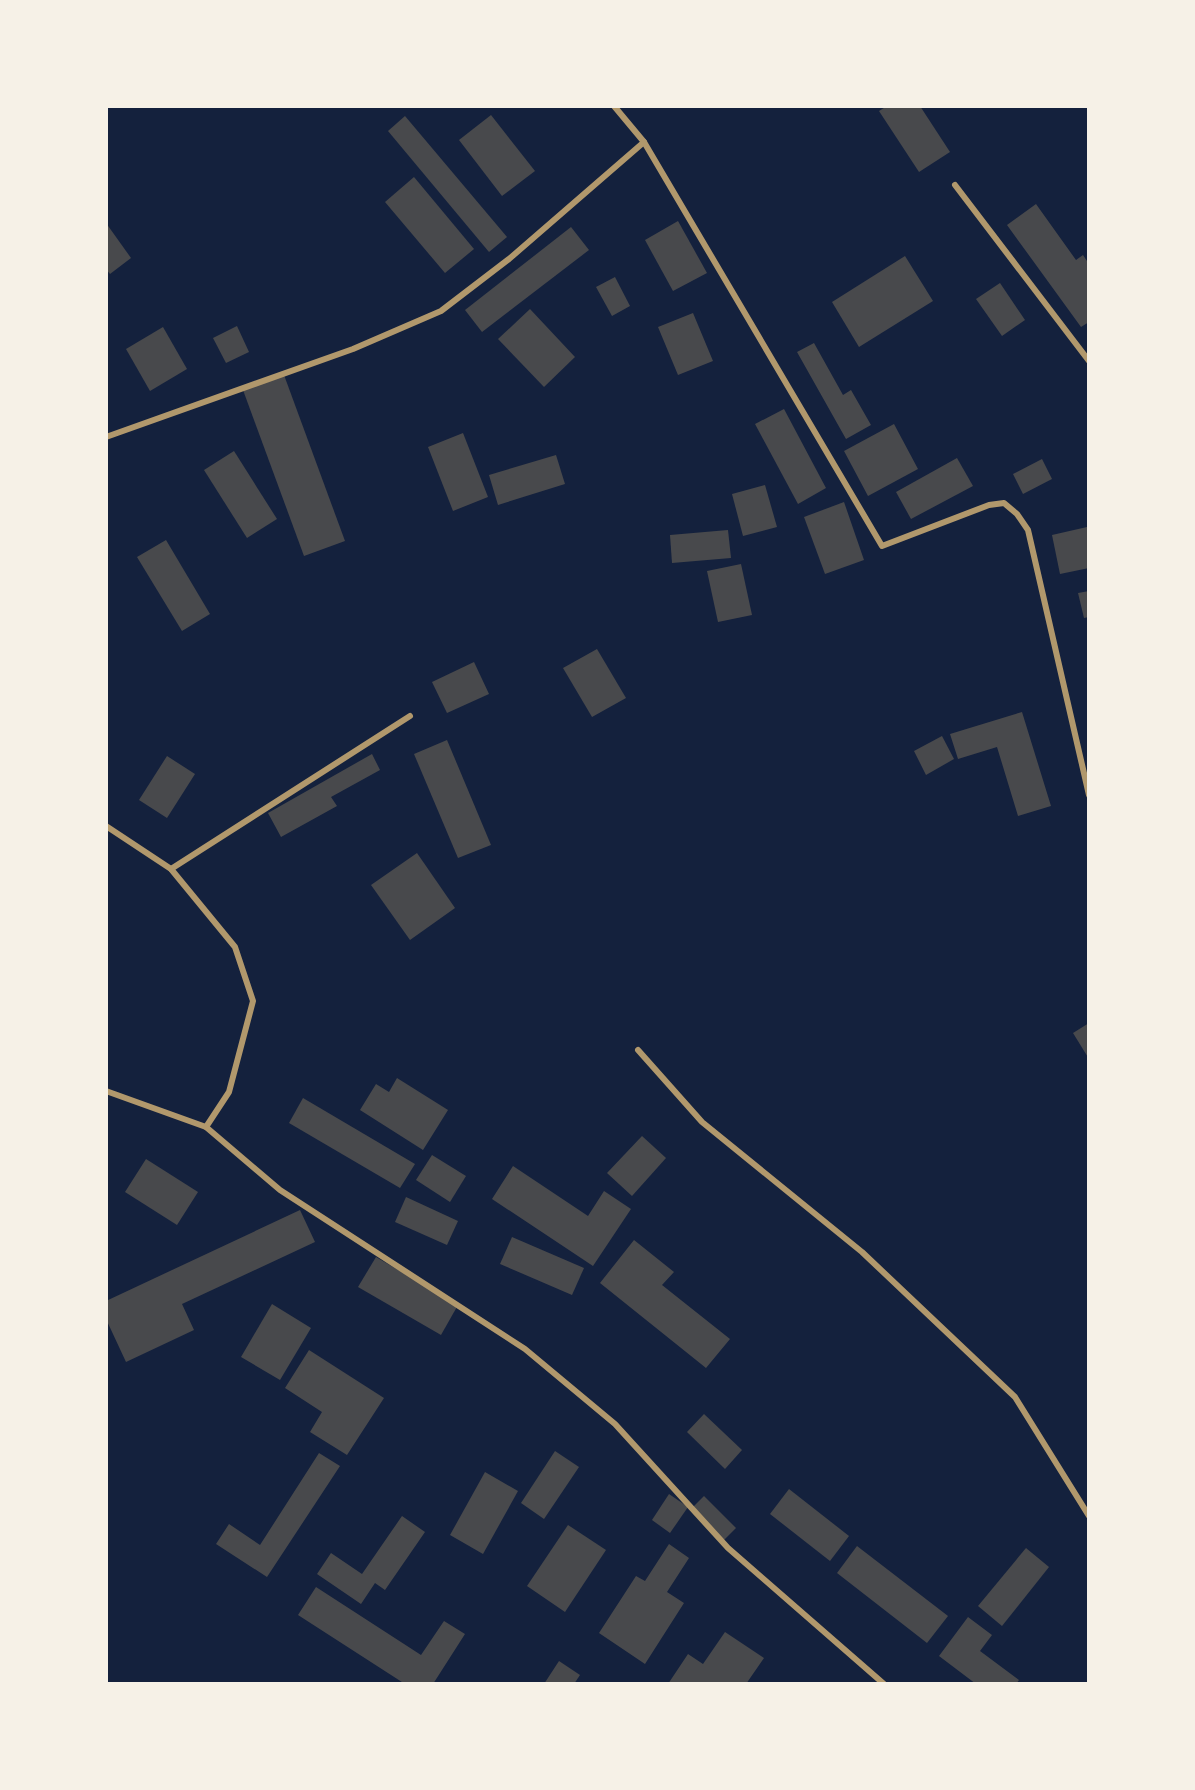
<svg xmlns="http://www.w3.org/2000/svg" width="1195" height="1790" font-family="Arial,sans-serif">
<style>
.building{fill:#48494c}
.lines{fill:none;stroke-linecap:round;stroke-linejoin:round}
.service{stroke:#b1986c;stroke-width:6}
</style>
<rect width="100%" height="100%" fill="#14213d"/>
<g class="building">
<path d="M887 106H920L950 152 919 172 879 111Z"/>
<path d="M491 115 535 171 502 196 459 140Z"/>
<path d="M405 116 507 237 489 252 388 131Z"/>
<path d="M414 177 474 249 445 273 385 202Z"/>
<path d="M1036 204 1076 260 1083 255 1089 264V322L1081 327 1007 225Z"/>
<path d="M678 221 707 273 673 291 645 240Z"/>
<path d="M106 223 131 258 110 274 106 269Z"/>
<path d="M571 227 589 250 482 332 465 310Z"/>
<path d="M905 256 933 301 859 347 832 302Z"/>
<path d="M615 277 630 306 612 316 596 287Z"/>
<path d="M1000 283 1025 320 1002 336 976 299Z"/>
<path d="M530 309 575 357 544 387 498 339Z"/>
<path d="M693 313 713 361 678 375 658 327Z"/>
<path d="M237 326 249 352 226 363 213 338Z"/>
<path d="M163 327 187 369 150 391 126 349Z"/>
<path d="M814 343 843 395 851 390 871 425 846 439 797 352Z"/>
<path d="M284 375 345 541 304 556 243 390Z"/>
<path d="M784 409 826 488 798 504 755 424Z"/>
<path d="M894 424 918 469 868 496 844 451Z"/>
<path d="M463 433 488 497 453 511 428 447Z"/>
<path d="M234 451 277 519 247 538 204 470Z"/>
<path d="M556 455 565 484 498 505 489 475Z"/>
<path d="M957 458 973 486 911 519 896 492Z"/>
<path d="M1042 459 1052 479 1023 494 1013 474Z"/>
<path d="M765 485 777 527 743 536 732 494Z"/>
<path d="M844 502 864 560 825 574 804 517Z"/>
<path d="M1087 527 1089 568 1060 574 1052 535Z"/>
<path d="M728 530 731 558 672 563 670 535Z"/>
<path d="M166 540 210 614 182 631 137 557Z"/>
<path d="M741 564 752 615 718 622 707 571Z"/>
<path d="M1089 591V617L1084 618 1078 593Z"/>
<path d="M597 649 626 698 592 717 563 668Z"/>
<path d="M474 662 489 694 447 713 432 682Z"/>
<path d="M1022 712 1051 806 1018 816 997 747 958 759 950 734Z"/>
<path d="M942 736 954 759 926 775 914 751Z"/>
<path d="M447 740 491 845 458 858 414 754Z"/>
<path d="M372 754 380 770 331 797 337 806 281 837 268 813Z"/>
<path d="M167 756 195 774 167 818 139 800Z"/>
<path d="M417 853 455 908 410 940 371 885Z"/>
<path d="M1089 1023V1059L1073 1033Z"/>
<path d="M397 1078 448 1110 423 1150 360 1110 376 1084 389 1092Z"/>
<path d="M303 1098 415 1164 400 1188 289 1123Z"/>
<path d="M642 1136 666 1158 632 1196 607 1173Z"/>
<path d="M432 1155 466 1176 450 1202 416 1180Z"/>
<path d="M146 1159 198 1192 177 1225 125 1192Z"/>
<path d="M513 1166 588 1216 604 1191 631 1209 593 1266 492 1199Z"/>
<path d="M406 1197 458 1221 447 1245 395 1222Z"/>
<path d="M300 1210 315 1242 182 1304 194 1330 126 1362 106 1319V1301Z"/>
<path d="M512 1237 584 1268 572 1295 500 1264Z"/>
<path d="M634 1240 674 1272 662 1285 730 1339 706 1368 600 1283Z"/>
<path d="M376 1257 458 1305 441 1335 358 1287Z"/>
<path d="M272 1304 311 1328 280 1380 241 1357Z"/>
<path d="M309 1350 384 1398 347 1455 310 1432 322 1412 285 1388Z"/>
<path d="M704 1414 742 1450 725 1469 687 1432Z"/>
<path d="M555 1451 579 1467 544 1519 521 1503Z"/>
<path d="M319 1453 340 1466 267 1577 216 1544 229 1524 260 1545Z"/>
<path d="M485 1472 518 1491 483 1554 450 1535Z"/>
<path d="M789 1489 849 1536 830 1561 770 1514Z"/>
<path d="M669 1494 688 1507 670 1533 652 1520Z"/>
<path d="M704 1496 736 1528 722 1542 690 1510Z"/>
<path d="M402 1516 425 1532 385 1590 375 1583 361 1604 317 1574 331 1553 362 1574Z"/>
<path d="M568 1525 606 1550 565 1612 527 1586Z"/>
<path d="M669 1544 689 1558 667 1592 684 1603 645 1664 599 1633 636 1576 645 1581Z"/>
<path d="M857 1546 948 1616 927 1643 837 1573Z"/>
<path d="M1026 1548 1049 1567 1002 1626 978 1606Z"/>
<path d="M316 1587 421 1655 444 1621 465 1634 433 1684H405L298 1615Z"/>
<path d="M968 1617 992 1635 980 1651 1019 1680 1016 1684H976L939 1656Z"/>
<path d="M725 1632 764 1658 746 1684H668L688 1654 703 1664Z"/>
<path d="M559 1661 580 1675 574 1684H544Z"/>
</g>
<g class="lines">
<g class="service">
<path d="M614 106 644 142 882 546 989 505 1004 503 1017 514 1028 530 1089 795"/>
<path d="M955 185 1089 361"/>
<path d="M106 437 353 349 441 311 509 259 644 142"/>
<path d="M106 826 171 869 235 947 253 1001 229 1092 206 1127"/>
<path d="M171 869 410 716"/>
<path d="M638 1050 702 1122 862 1252 1015 1397 1089 1516"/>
<path d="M106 1091 206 1127 280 1190 525 1349 615 1424 728 1548 884 1684"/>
</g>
</g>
<rect width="1195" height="1790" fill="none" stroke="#f6f1e7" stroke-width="216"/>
</svg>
